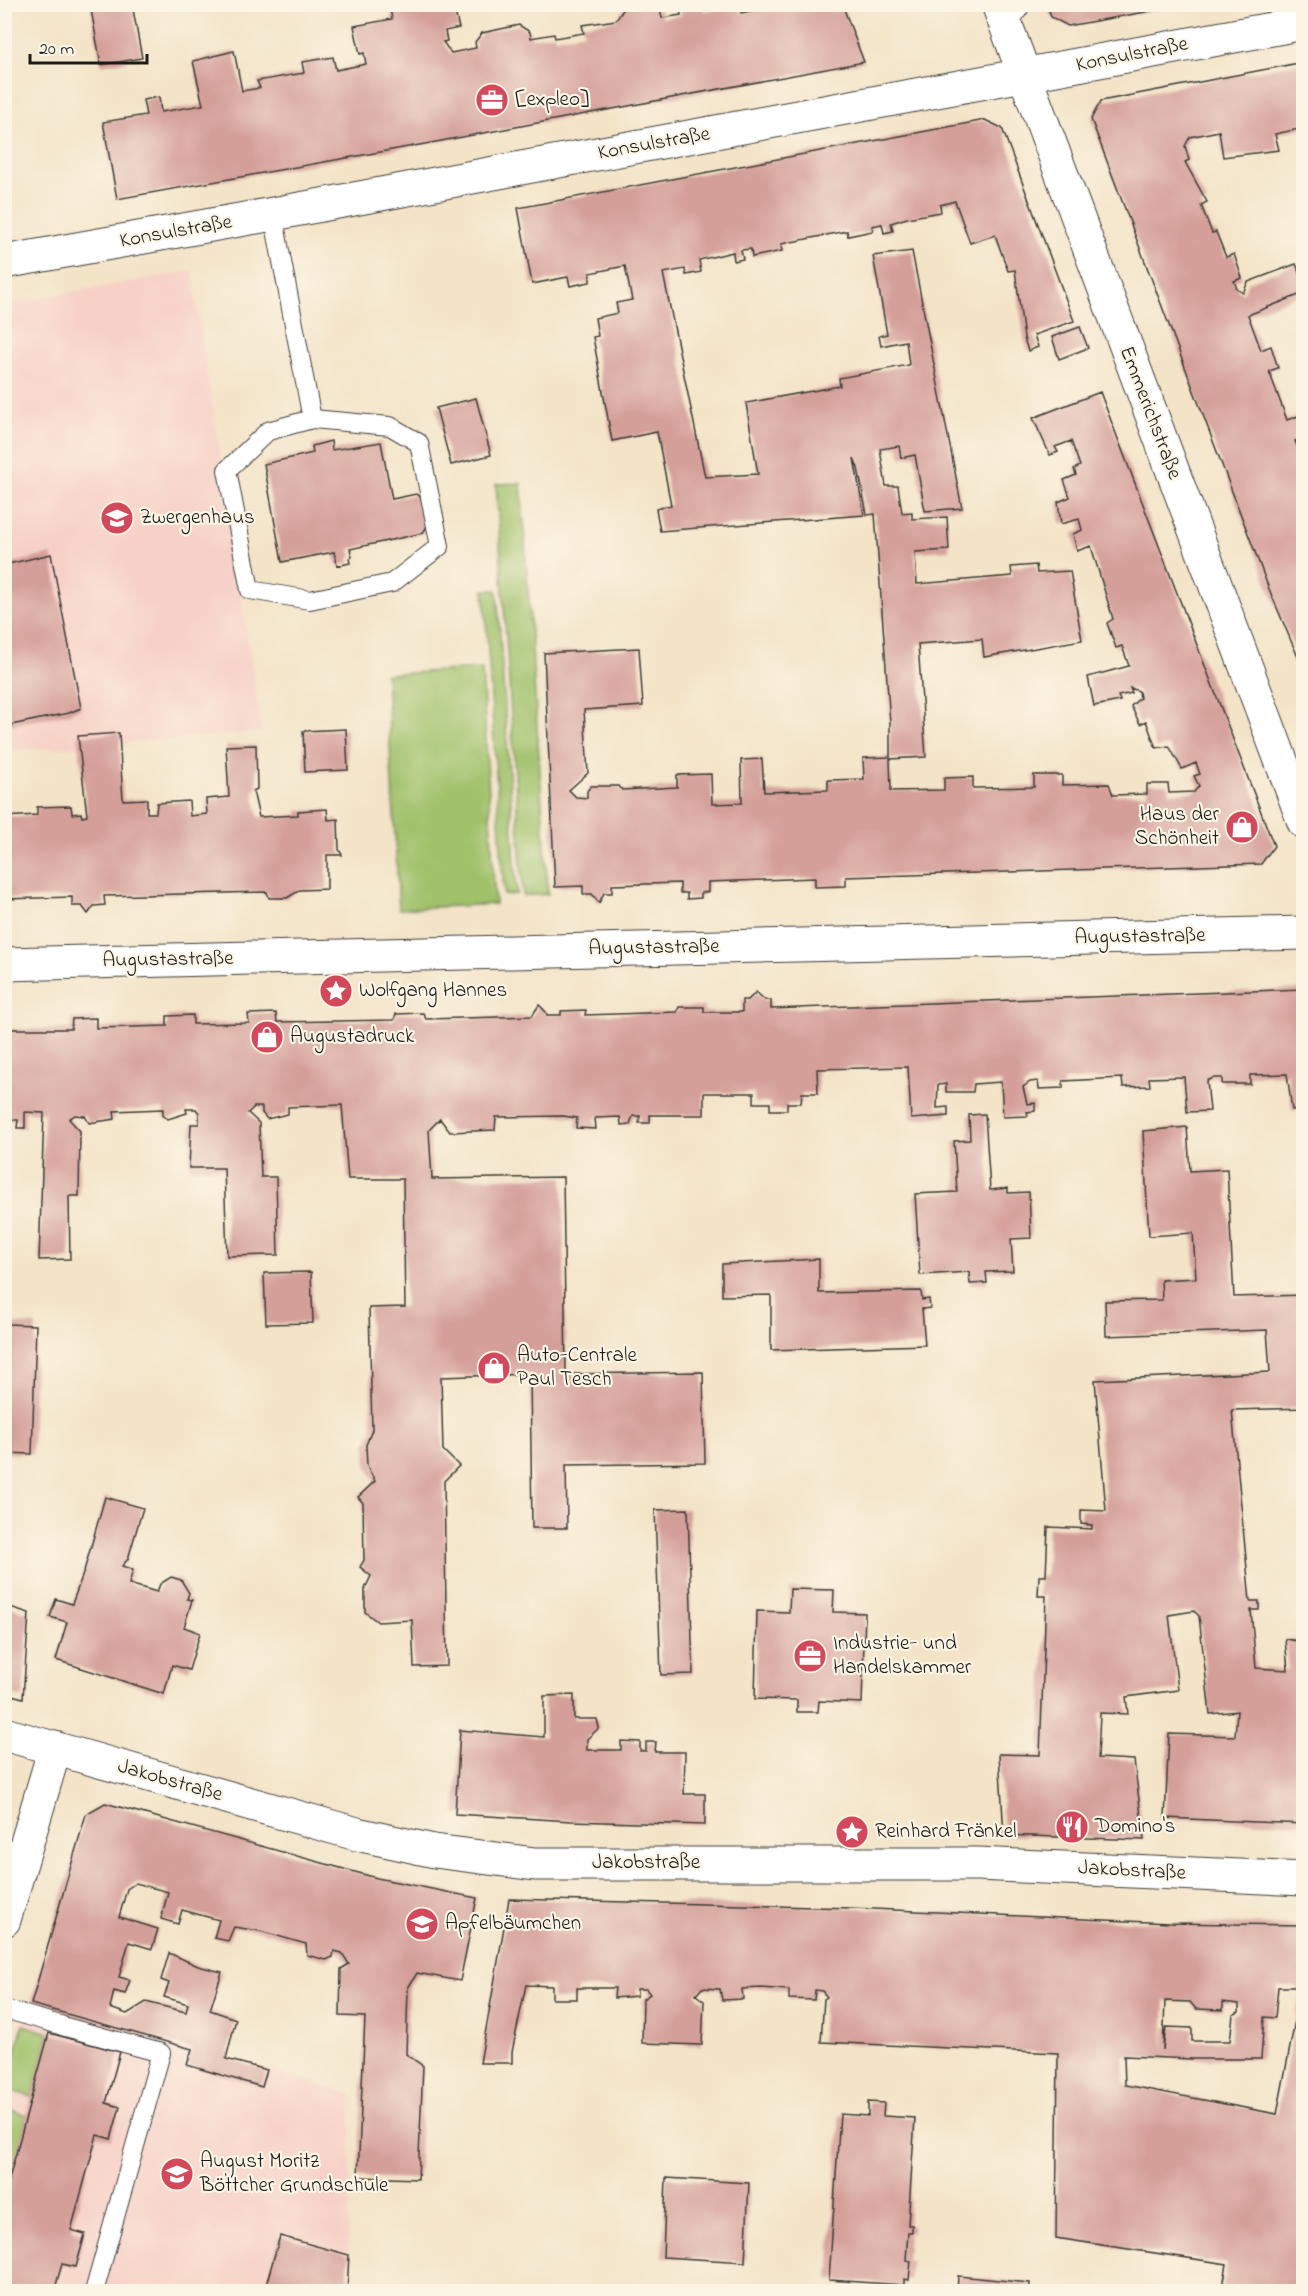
<svg xmlns="http://www.w3.org/2000/svg" width="1308" height="2296" font-family="'Indie Flower',sans-serif">
<style>
.built{fill:#f7d1c7}
.green{fill:#a0c16a;stroke:#5e6e43;stroke-width:1.5}
.building{fill:#d49f99;fill-rule:evenodd}
.lines{fill:none;stroke-linecap:round;stroke-linejoin:round}
.service-casing{stroke:#3c3a36;stroke-width:20}
.minor-casing{stroke:#3c3a36;stroke-width:35}
.service{stroke:#fff;stroke-width:18}
.minor{stroke:#fff;stroke-width:33}
.labels{text-anchor:middle;dominant-baseline:central;stroke-width:4.5;stroke-linejoin:round;paint-order:stroke}
.street-label{font-size:21px;fill:#1c1c1c;stroke:#fcf5e5}
.poi-label{font-size:21px;fill:#1c1c1c;stroke:#fcf5e5;text-anchor:start}
</style>
<rect width="100%" height="100%" fill="#fcf5e5"/>
<filter id="ink" filterUnits="userSpaceOnUse"><feTurbulence type="fractalNoise" baseFrequency=".0167" numOctaves="2"/><feDisplacementMap in="SourceGraphic" scale="12" xChannelSelector="R" yChannelSelector="G"/><feConvolveMatrix kernelMatrix="1 2 1 2 8 2 1 2 1" color-interpolation-filters="sRGB"/></filter>
<filter id="wash" filterUnits="userSpaceOnUse"><feTurbulence type="fractalNoise" baseFrequency=".008" numOctaves="4" result="noise"/><feDisplacementMap in="SourceGraphic" scale="24" xChannelSelector="R" yChannelSelector="G"/><feGaussianBlur stdDeviation="1.35" result="paint"/><feColorMatrix in="noise" values="0 0 0 0 0 0 0 0 0 0 0 0 0 0 0 0 0 1.4 0 .05"/><feComposite in="paint" operator="in"/></filter>
<g filter="url(#wash)">
<rect width="100%" height="100%" fill="#f3e3c7"/>
<g class="built">
<path d="M192 271 262 732 119 743 118 733 78 736 79 747 5 750 4 304Z"/>
<path d="M28 2003 352 2094 347 2291 5 2292V2086Z"/>
</g>
<g class="green">
<path d="M521 483 548 894 523 896 496 484Z"/>
<path d="M484 590H497L517 894 504 895Z"/>
<path d="M482 669 495 904 399 909 386 674Z"/>
<path d="M23 2025 49 2033 32 2097 5 2089Z"/>
<path d="M5 2109 27 2115 5 2197Z"/>
</g>
<g id="blocks">
<g class="building">
<path d="M90 4H132L142 58 101 65Z"/>
<path d="M403 4H453L459 28 445 31 447 41 443 42 451 53 476 48 475 42 482 33 519 25 530 32 531 38 554 34 555 38 584 33 582 25 616 20 627 4H659L662 18 681 15 680 6 689 4H703L704 11 739 5 741 13 773 7V4H797L798 10 808 8 807 4H842L864 62 425 144 117 199 103 122 146 115 143 100 159 97 161 112 203 105 193 61 234 51 242 91 260 88 257 81 304 73 302 62 333 57 336 70 366 64 364 53 360 54 354 26 392 19 390 9Z"/>
<path d="M1050 4H1178V6L1068 26 1051 17 1048 7Z"/>
<path d="M4 48 10 76 4 77Z"/>
<path d="M1304 62V128L1275 134 1279 150 1223 157 1219 131 1190 137 1185 146 1189 160 1185 162 1207 202 1201 205 1212 233 1216 232 1226 257 1234 254 1242 278 1234 281 1237 289 1243 293 1248 282 1296 264 1304 283V293L1248 315 1261 350 1271 346 1278 368 1269 371 1287 420 1298 416 1304 434V438L1295 441 1304 464 1303 669 1269 589 1091 119 1101 101Z"/>
<path d="M985 120 1002 128 1074 321 1034 335 1038 347 1028 351 1024 338 1015 270 1008 271 995 235 970 243 955 201 940 205 941 212 907 218 891 223 893 231 884 233 882 224 872 226 873 231 848 236 847 231 781 244 782 251 752 257 751 249 741 250 743 259 734 261 733 252 699 260 701 272 686 275 685 269 663 273 705 477 758 474 746 403 840 386 839 378 909 365 906 341 881 346 879 336 887 334 873 256 912 251 962 508 925 511 915 455 901 458 899 446 880 449 886 486H898L902 513 912 512V519L947 517 949 550 915 552 917 584 1012 576 1011 567 1036 565 1037 573 1070 571 1082 640 984 657 982 639 918 644 926 757 890 759 891 791 944 790V778L973 777V788L1034 787V775H1062V785L1109 784 1113 795 1147 794V784H1168L1169 793 1194 792 1199 786 1194 776 1200 774 1196 763 1182 769 1169 746 1156 748 1146 721 1140 724 1131 706 1140 698 1139 691 1130 688 1132 693 1118 696 1120 701 1094 706 1088 677 1129 666 1122 646 1116 648 1107 623 1113 619 1091 546 1077 551 1073 534 1082 530 1079 519 1061 524 1058 502 1070 497 1064 480 1076 475 1074 469 1080 466 1071 441 1055 447 1058 452 1050 455 1033 418 1100 392 1274 846 1261 864 846 877V886L815 887V878L708 882V892L701 893V898L687 899V893H680V883L612 885V893H604L599 903 592 894H583V886L555 887 544 653 639 648 643 706 584 710 588 773 569 790 576 797 587 798V791L591 786H619L622 790 677 787V775L711 774 712 804 742 803 741 760 762 759 764 792 828 790V780L864 779 863 758 890 757V723L875 514 867 515 858 468 854 458 864 515 660 531 656 509 671 505 657 432 612 441 593 337 598 336 595 318 618 313 616 303 632 300 625 266 590 273V282L570 286 568 277 532 284 518 208Z"/>
<path d="M1080 327 1088 348 1059 359 1052 337Z"/>
<path d="M476 398 491 455 451 465 436 408Z"/>
<path d="M331 441 332 450 381 442 392 499 416 494 424 500 428 524 423 533 350 549 352 557 349 558 350 563 337 566 334 552 282 562 264 464 313 453 312 446Z"/>
<path d="M51 554 81 708 69 713 6 726 4 565Z"/>
<path d="M346 729 348 770 305 772 303 731Z"/>
<path d="M119 733 123 800 147 799V813H156L157 803 189 801 190 816 207 814 206 799 229 797 226 746 256 745 257 789 253 791 259 817 298 815V811L327 809 328 820 338 819 339 849 342 855H327V889L300 890 287 898H269L267 892 104 896 105 905 94 906 88 914 82 906H72V897L4 899V817L37 815V807L71 806 72 814 81 813 82 817 87 816 78 736Z"/>
<path d="M1304 989V1109L1292 1110 1287 1074 1250 1075V1084H1222V1078H1213L1207 1081 1210 1111 1187 1112 1184 1077 1149 1078 1150 1086 1123 1087 1122 1078 1063 1081V1088L1039 1089 1038 1081 1030 1082 1023 1087 1027 1104 1035 1103V1111L1027 1112 1028 1116 1003 1117 1001 1082 974 1084 973 1092H946V1084L938 1085 937 1108 948 1107V1116L911 1119 908 1067 817 1069 818 1093H802L801 1103H787V1110H770V1103H754V1093H704V1115H650V1123H639L640 1116H633L630 1124 621 1125 620 1117 595 1118 596 1129 576 1128 577 1118 563 1116 496 1117 495 1130 450 1132 440 1119 429 1130 432 1179 563 1177 566 1374 703 1372 705 1463 566 1465 567 1528H532L530 1374 441 1377 443 1450 459 1466 444 1481 447 1666 414 1667 412 1620 378 1622 365 1612V1589L371 1576 360 1567 364 1560 363 1503 358 1497 375 1481 367 1466 366 1445 372 1430 369 1308 405 1307 403 1179H348L342 1105 288 1107V1114L267 1119 262 1113V1107H254L248 1113 259 1123 261 1177H276L278 1255 227 1256 224 1168H189L191 1124H199V1113L196 1109H186L187 1113 168 1119 163 1116V1109L114 1111 115 1119 89 1123 85 1116 75 1115 69 1119 80 1131 79 1196H69L70 1259 39 1260 44 1113 25 1112V1128H17L18 1120H4V1029H71L72 1019 96 1018V1028L167 1026V1016L193 1015V1024L249 1023 248 1014 276 1013 277 1022 394 1020 396 1014 423 1013 426 1019 532 1016 539 1005 546 1012 547 1015H561V1011L586 1010 585 1015 677 1012 679 1007H704V1012H742V1000H748L756 992 765 1000H771V1009Z"/>
<path d="M985 1114 990 1190 1008 1188V1193L1029 1192 1031 1238 1011 1239 1013 1271 986 1272 987 1283 970 1284 969 1272 920 1275 915 1194 957 1192 954 1141 970 1140 969 1115Z"/>
<path d="M1187 1127 1190 1171 1227 1169 1234 1297 1304 1295V1408L1232 1410 1250 1601H1259V1610H1251L1256 1668 1288 1670 1285 1639 1304 1642V1824L1165 1818 1169 1734 1235 1736 1237 1711 1210 1714 1199 1616 1194 1611 1169 1615 1178 1690 1126 1697 1128 1714 1100 1713 1098 1758 1134 1760 1144 1840 1004 1835 999 1754 1040 1755 1046 1596H1038L1039 1576H1046L1048 1527 1092 1529V1525L1081 1524V1510L1106 1511 1095 1380 1270 1372 1267 1330 1106 1336 1105 1301 1162 1300 1161 1280 1196 1278 1193 1233 1149 1236 1143 1131Z"/>
<path d="M819 1259V1293L921 1291 922 1300 929 1299 930 1308 922 1309 925 1345 771 1350V1295L722 1296V1264Z"/>
<path d="M311 1272 313 1323 266 1324 264 1273Z"/>
<path d="M4 1324 36 1325 32 1454 4 1453Z"/>
<path d="M105 1497 143 1508 128 1559 122 1566 133 1570 129 1584 157 1592 160 1584 171 1577 181 1580 189 1593 187 1599 192 1600 184 1627 200 1633 189 1670 172 1665 164 1694 56 1660 67 1622 50 1617 56 1599 72 1604 84 1571Z"/>
<path d="M688 1509 693 1674 661 1675 655 1510Z"/>
<path d="M790 1589 834 1590 833 1612 865 1613 862 1703 819 1701 818 1712H797V1700L755 1699 757 1611 789 1612Z"/>
<path d="M4 1605 29 1613 23 1698 4 1693Z"/>
<path d="M574 1695V1719H597L599 1728 587 1739V1750H621V1741L640 1742V1751H646V1742H656L655 1752H685L684 1794H705V1825L571 1821 455 1814 460 1730 544 1737V1696Z"/>
<path d="M105 1803 377 1878 477 1898 460 1981 417 1973 408 1988 406 2054 423 2066 418 2179 358 2177 365 2017 340 2016 341 1969 349 1964 342 1953 334 1951 333 1957 326 1960 307 1955 306 1944 260 1931 234 1927 228 1941 214 1938 219 1920 182 1910 178 1924 161 1919 168 1892 136 1883 127 1889 119 1917 158 1929 152 1949 129 1942 119 1977 130 1980 125 1994 114 1991 110 2008 127 2014 146 2002 186 2012 188 2004 164 1997 169 1983 161 1980 169 1953 198 1966 222 1972 210 2010 236 2019 226 2059 267 2070 262 2087 187 2065 192 2049 31 2004 86 1814Z"/>
<path d="M509 1899 853 1908 1169 1923 1304 1925V2292H1222L1227 2264 1056 2238 1058 2053 821 2042 824 1999 827 1997 822 1991 815 1990 814 2000 789 1999V1990L761 1988 742 1989 743 1999 722 2000 720 1989 702 1988 696 1995 704 2001 702 2045 642 2043 643 1999 650 1994 646 1989H637V1996L614 1998 615 1988H577V1999H552V1986L526 1985 512 2052V2063H480ZM1278 1987H1298L1300 1995 1277 2114 1125 2085 1124 2056 1192 2059H1261L1264 2017 1275 2018ZM1165 2001 1190 2002 1196 2009 1223 2010V2002L1239 2004V2012L1233 2015 1230 2041H1192V2028L1166 2027 1163 2050Z"/>
<path d="M49 2033 120 2052 106 2103 120 2107 111 2139 97 2135 71 2230 85 2234 76 2267 62 2264 54 2292H4V2197Z"/>
<path d="M868 2102 884 2103 883 2116 915 2118 908 2225H912V2232H908L906 2260 911 2261 909 2280 904 2279V2285L829 2280 840 2114 868 2116Z"/>
<path d="M666 2178 749 2183 745 2262 663 2257Z"/>
<path d="M280 2236 349 2255 347 2292H264Z"/>
<path d="M958 2276 1030 2283 1029 2292H957Z"/>
</g>
</g>
</g>
<g filter="url(#ink)">
<use href="#blocks" fill-opacity="0" stroke="#3c3a36" stroke-width="1.5"/>
<g class="lines">
<g class="service-casing">
<g id="service">
<path d="M1006 27 1022 4"/>
<path d="M273 214 312 419"/>
<path d="M312 419 390 426 419 443 440 546 392 583 310 600 250 590 227 470 268 431Z"/>
<path d="M4 2009 60 2025"/>
<path d="M62 2026 161 2053 94 2292"/>
</g>
</g>
<g class="minor-casing">
<g id="minor">
<path d="M998 4 1304 822"/>
<path d="M4 262 273 214 1304 23"/>
<path d="M4 964 1304 933"/>
<path d="M4 1734 357 1834 434 1851 535 1864H978L1304 1879"/>
<path d="M4 1920 55 1748"/>
</g>
</g>
<use href="#service" class="service"/>
<use href="#minor" class="minor"/>
</g>
</g>
<defs>
<g id="office-disc" transform="scale(1.725)"><circle r="9.5" fill="#d1495b" stroke="#fcf5e5"/><path d="M-6-3h4V-5.5h4V-3h4V5H-6ZM-1-4.5V-3h2v-1.5ZM-6 0V1H6V0Z" fill="#fff"/></g>
<g id="school-disc" transform="scale(1.725)"><circle r="9.5" fill="#d1495b" stroke="#fcf5e5"/><path d="M0-5L7-2L0 1L-7-2ZM-4 1L0 2.5L4 1V4Q0 6-4 4Z" fill="#fff"/></g>
<g id="shop-disc" transform="scale(1.725)"><circle r="9.5" fill="#d1495b" stroke="#fcf5e5"/><path d="M-5-2.5h2.3a2.7 3.5 0 0 1 5.4 0H5L5.5 6h-11ZM-1.5-2.5h3a1.5 2.3 0 0 0-3 0Z" fill="#fff"/></g>
<g id="sight-disc" transform="scale(1.725)"><circle r="9.5" fill="#d1495b" stroke="#fcf5e5"/><path d="M0-6L1.8-2.2L6-1.7L2.9 1.2L3.7 5.4L0 3.3L-3.7 5.4L-2.9 1.2L-6-1.7L-1.8-2.2Z" fill="#fff"/></g>
<g id="restaurant-disc" transform="scale(1.725)"><circle r="9.5" fill="#d1495b" stroke="#fcf5e5"/><path d="M-5-6h1v4h1v-4h1v4h1v-4h1v5L-1.5 .5V6h-2V.5L-5-1ZM5-6V6H3V1.5H1.5Q1.5-4 5-6Z" fill="#fff"/></g>
</defs>
<g fill-rule="evenodd">
<use href="#office-disc" x="492" y="100"/>
<use href="#school-disc" x="117" y="518"/>
<use href="#shop-disc" x="1242" y="827"/>
<use href="#sight-disc" x="336" y="991"/>
<use href="#shop-disc" x="267" y="1037"/>
<use href="#shop-disc" x="494" y="1368"/>
<use href="#office-disc" x="810" y="1656"/>
<use href="#restaurant-disc" x="1072" y="1827"/>
<use href="#sight-disc" x="852" y="1832"/>
<use href="#school-disc" x="422" y="1924"/>
<use href="#school-disc" x="177" y="2174"/>
</g>
<g class="labels">
<g class="street-label">
<text transform="translate(1132 55) rotate(-11)">Konsulstraße</text>
<text transform="translate(654 144) rotate(-10)">Konsulstraße</text>
<text transform="translate(176 232) rotate(-10)">Konsulstraße</text>
<text transform="translate(1150 413) rotate(69)">Emmerichstraße</text>
<text transform="translate(1140 937) rotate(-1)">Augustastraße</text>
<text transform="translate(654 948) rotate(-1)">Augustastraße</text>
<text transform="translate(168 960) rotate(-1)">Augustastraße</text>
<text transform="translate(170 1781) rotate(16)">Jakobstraße</text>
<text x="646" y="1863">Jakobstraße</text>
<text transform="translate(1132 1871) rotate(3)">Jakobstraße</text>
</g>
<g class="poi-label">
<text x="515" y="100">[expleo]</text>
<text x="140" y="518">Zwergenhaus</text>
<text x="1219" y="815" text-anchor="end">Haus der<tspan x="1219" dy="24">Schönheit</tspan></text>
<text x="359" y="991">Wolfgang Hannes</text>
<text x="290" y="1037">Augustadruck</text>
<text x="517" y="1356">Auto-Centrale<tspan x="517" dy="24">Paul Tesch</tspan></text>
<text x="833" y="1644">Industrie- und<tspan x="833" dy="24">Handelskammer</tspan></text>
<text x="1095" y="1827">Domino's</text>
<text x="875" y="1832">Reinhard Fränkel</text>
<text x="445" y="1924">Apfelbäumchen</text>
<text x="200" y="2162">August Moritz<tspan x="200" dy="24">Böttcher Grundschule</tspan></text>
</g>
</g>
<rect width="1308" height="2296" fill="none" stroke="#fcf5e5" stroke-width="24"/>
<path d="M30 54v9h117v-9" fill="none" stroke="#1c1c1c" stroke-width="3"/>
<text x="39" y="54" font-size="18" fill="#1c1c1c" stroke="#fcf5e5" stroke-width="4.5" paint-order="stroke">20 m</text>
</svg>
